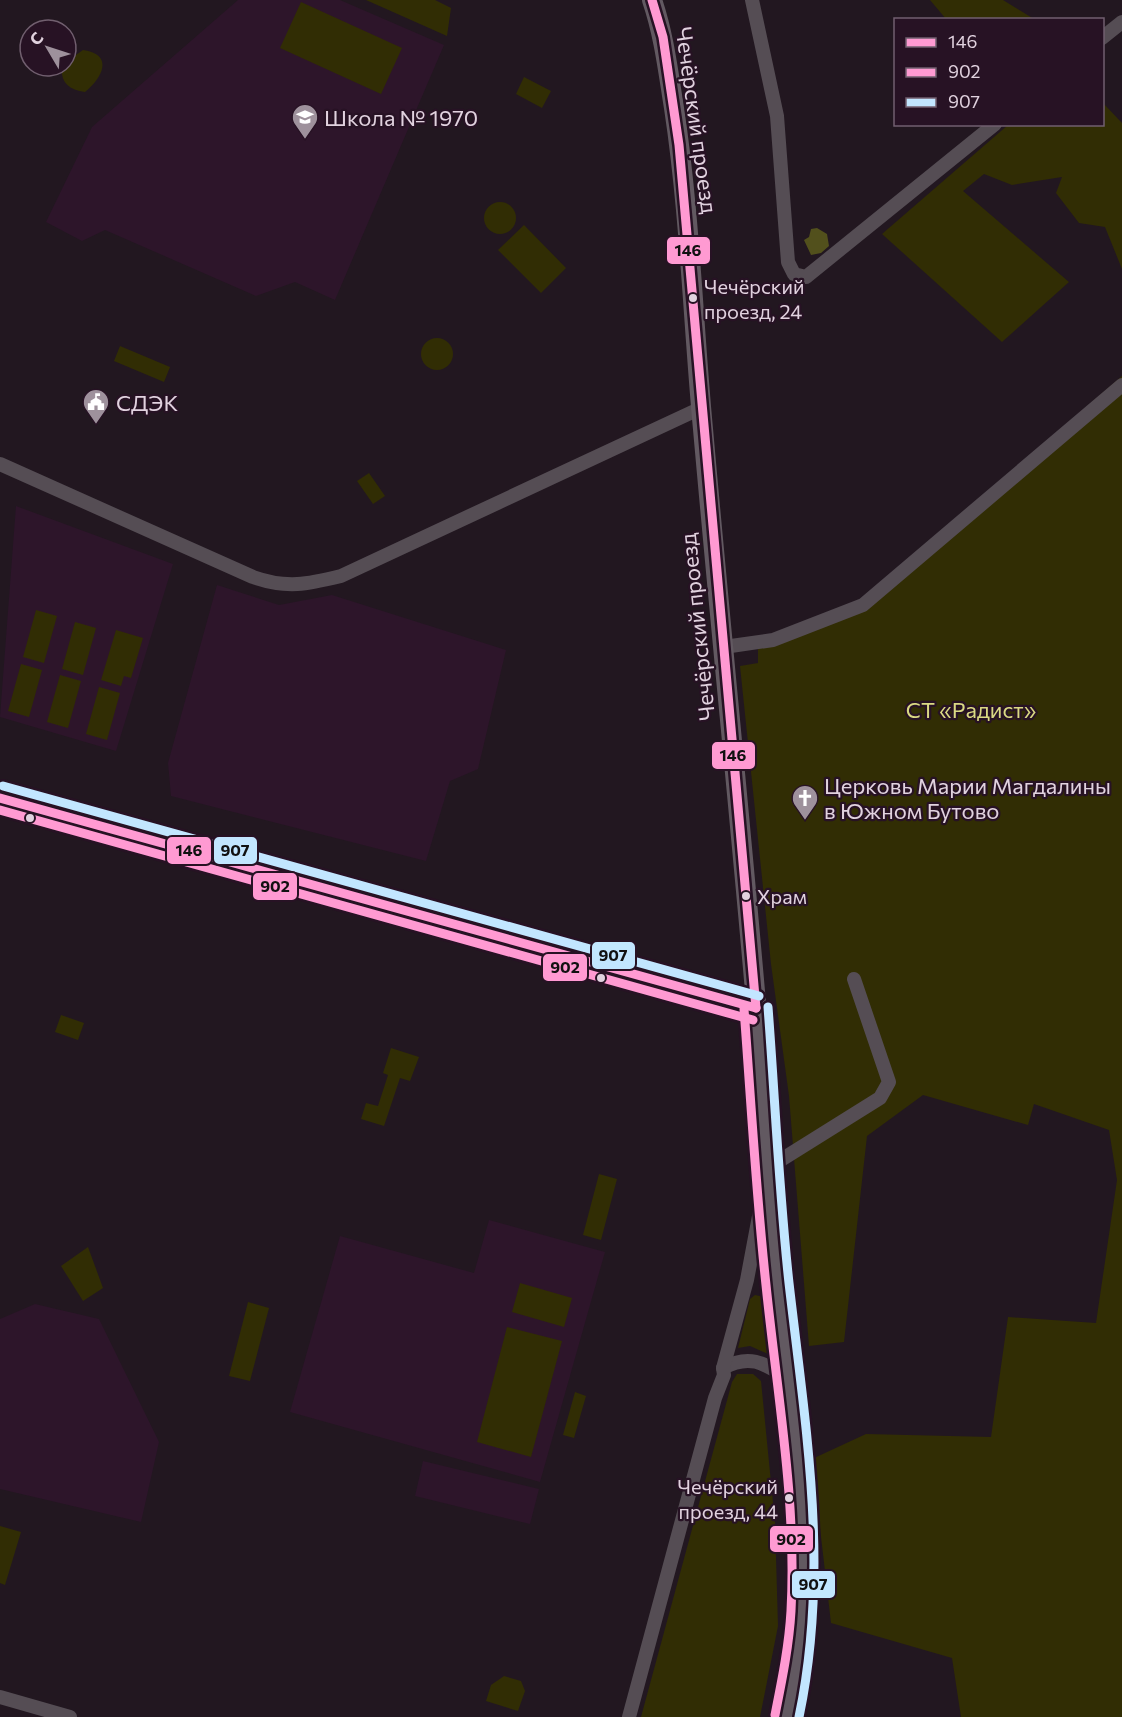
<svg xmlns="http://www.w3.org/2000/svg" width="1122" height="1717" font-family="Commissioner,sans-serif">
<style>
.built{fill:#2d152a}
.green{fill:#312d04}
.water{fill:#52501c}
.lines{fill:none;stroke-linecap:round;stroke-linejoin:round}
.street{stroke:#554d54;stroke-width:14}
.secondary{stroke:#625961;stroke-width:20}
.bus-1-casing{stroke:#271224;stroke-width:14}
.bus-2-casing{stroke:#271224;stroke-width:14}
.bus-3-casing{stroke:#271224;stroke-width:14}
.bus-1{stroke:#ff9ad2;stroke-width:9}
.bus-2{stroke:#ff9ad2;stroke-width:9}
.bus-3{stroke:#c2e6ff;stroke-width:9}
.bus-dot{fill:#e1d2df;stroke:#271224;stroke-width:2}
.labels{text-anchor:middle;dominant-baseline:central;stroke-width:4.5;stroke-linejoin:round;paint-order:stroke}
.bus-label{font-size:20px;fill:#e1d2df;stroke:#271224;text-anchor:start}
.poi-label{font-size:22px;fill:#e1d2df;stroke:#271224;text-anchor:start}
.street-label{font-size:22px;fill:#e1d2df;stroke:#271224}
.park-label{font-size:22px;fill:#dad983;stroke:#271224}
.line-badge{stroke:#271224;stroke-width:2}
.pale-badge-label{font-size:16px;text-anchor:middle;font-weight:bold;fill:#111}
</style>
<rect width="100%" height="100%" fill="#221720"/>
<g class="built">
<path d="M238 0H340L444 45 335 300 295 282 256 296 105 230 82 241 46 222 92 127Z"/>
<path d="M16 506 173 564 116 751 0 717Z"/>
<path d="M217 585 279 605 332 595 506 650 478 769 450 781 426 861 171 796 168 763Z"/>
<path d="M489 1220 605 1252 540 1482 290 1412 340 1236 474 1273Z"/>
<path d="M35 1304 99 1319 159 1442 141 1522 0 1489V1319Z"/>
<path d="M423 1461 539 1489 530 1524 415 1496Z"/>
</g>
<g class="green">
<path d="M366 0H435L451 8 447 36Z"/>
<path d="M930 0H1003L1034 19H946Z"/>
<path d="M301 2 402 48 381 94 280 48Z"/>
<path d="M83 50C114 54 103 78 85 92 70 90 60 83 62 66H66V62Z"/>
<path d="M524 77 551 91 542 108 516 94Z"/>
<path d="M1103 103 1122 123V269L1105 227 1079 223 1056 193 1062 177 1012 185 984 174 963 191 1069 282 1002 342 882 234 1008 125 1102 124Z"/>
<circle cx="500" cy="218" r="16"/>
<path d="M524 225 566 268 541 293 498 250Z"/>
<circle cx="437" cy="354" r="16"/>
<path d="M120 346 170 367 164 382 114 361Z"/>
<path d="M1122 376V1717H961L952 1658 831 1623 812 1459 866 1434 991 1437 1008 1317 1096 1323 1117 1180 1109 1130 1034 1104 1028 1125 923 1095 867 1136 844 1342 809 1346 789 1096 771 964 740 666 758 663V639L861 602Z"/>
<path d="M369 473 385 496 373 504 357 481Z"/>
<path d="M36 610 57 616 44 663 23 657Z"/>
<path d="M75 622 96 628 83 675 62 669Z"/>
<path d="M116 630 143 638 131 678 124 676 121 686 101 680Z"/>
<path d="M21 664 42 670 29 717 8 711Z"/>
<path d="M60 675 81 681 68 728 47 722Z"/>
<path d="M99 687 120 693 107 740 86 734Z"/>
<path d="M61 1015 84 1023 78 1040 55 1032Z"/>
<path d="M391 1048 419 1057 410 1081 400 1078 384 1126 361 1119 366 1103 378 1106 388 1075 383 1073Z"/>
<path d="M599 1174 617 1179 601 1240 583 1235Z"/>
<path d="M88 1247 103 1288 83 1301 61 1266Z"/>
<path d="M520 1283 572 1298 564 1327 512 1312Z"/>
<path d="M755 1295 764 1297 768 1354 750 1346 738 1348 750 1299Z"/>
<path d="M248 1302 269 1308 250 1381 229 1376Z"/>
<path d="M507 1327 562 1341 531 1457 477 1442Z"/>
<path d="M737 1374H753L761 1381 775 1523 778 1626 760 1717H641L732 1382Z"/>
<path d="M575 1392 586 1396 574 1438 563 1435Z"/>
<path d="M0 1526 21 1532 5 1585 0 1583Z"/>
<path d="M504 1676 521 1681 525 1691 518 1711 486 1701 491 1685Z"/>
</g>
<path class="water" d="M817 228 827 234 829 246 821 253 811 255 804 240 809 237 811 229Z"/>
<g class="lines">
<g class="street">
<path d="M752 0 777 116 788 262 794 274 806 277 995 124"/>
<path d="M1102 38 1122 22"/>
<path d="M0 464 253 577C287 589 308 584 341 576L701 408"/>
<path d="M724 647 773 640 863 605 1122 385"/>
<path d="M723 1368C751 1353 765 1364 789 1379"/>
<path d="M0 1697 70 1717"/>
<path d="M629 1717 715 1398 724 1375 723 1368 747 1280 768 1168 880 1098 889 1082 854 979"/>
</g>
<g class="secondary">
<path d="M652 0C664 35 668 71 674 108 690 214 693 322 703 429 728 713 759 995 777 1279 785 1342 791 1404 796 1466 803 1550 810 1635 787 1717"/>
<path d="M0 798 756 1008"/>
</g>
<g class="bus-1-casing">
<g id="bus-1">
<path d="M652 0 663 37 679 145 756 1008"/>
<path d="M0 798 756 1008"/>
</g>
</g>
<g class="bus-2-casing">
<g id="bus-2">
<path d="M0 810 753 1020"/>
<path d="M744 1009C751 1101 756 1193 766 1285 777 1393 797 1503 791 1611 789 1646 782 1680 775 1715"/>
</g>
</g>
<g class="bus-3-casing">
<g id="bus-3">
<path d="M3 786 759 996"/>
<path d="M768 1007C775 1099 779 1192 789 1283 806 1431 830 1569 799 1717"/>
</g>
</g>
<use href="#bus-1" class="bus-1"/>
<use href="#bus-2" class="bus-2"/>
<use href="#bus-3" class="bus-3"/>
</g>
<defs>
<g id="school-pin" transform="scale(1.35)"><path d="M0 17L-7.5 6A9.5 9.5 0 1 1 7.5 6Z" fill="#9e919c" stroke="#271224"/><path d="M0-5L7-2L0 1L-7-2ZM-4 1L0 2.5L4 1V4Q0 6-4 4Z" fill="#fff"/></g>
<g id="civic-pin" transform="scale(1.35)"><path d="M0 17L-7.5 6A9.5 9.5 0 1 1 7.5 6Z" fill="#9e919c" stroke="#271224"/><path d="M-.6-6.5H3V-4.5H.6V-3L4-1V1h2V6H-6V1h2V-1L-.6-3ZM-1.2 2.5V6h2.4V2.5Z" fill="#fff"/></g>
<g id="church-pin" transform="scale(1.35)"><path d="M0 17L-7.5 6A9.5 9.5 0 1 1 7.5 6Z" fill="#9e919c" stroke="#271224"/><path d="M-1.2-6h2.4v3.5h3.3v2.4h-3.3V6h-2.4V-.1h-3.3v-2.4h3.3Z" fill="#fff"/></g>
</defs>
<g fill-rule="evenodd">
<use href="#school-pin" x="305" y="117"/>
<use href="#civic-pin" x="96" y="402"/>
<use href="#church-pin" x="805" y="798"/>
</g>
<g class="bus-dot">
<circle cx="693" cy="298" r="5"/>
<circle cx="30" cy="818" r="5"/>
<circle cx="746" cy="896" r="5"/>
<circle cx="601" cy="978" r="5"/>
<circle cx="789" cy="1498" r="5"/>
</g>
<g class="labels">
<g class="bus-label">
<text x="704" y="286">Чечёрский<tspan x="704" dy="25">проезд, 24</tspan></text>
<text x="757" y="896">Храм</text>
<text x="778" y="1486" text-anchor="end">Чечёрский<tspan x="778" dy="25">проезд, 44</tspan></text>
</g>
<g class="poi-label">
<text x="324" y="117">Школа № 1970</text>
<text x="116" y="402">СДЭК</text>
<text x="824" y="785">Церковь Марии Магдалины<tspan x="824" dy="25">в Южном Бутово</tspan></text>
</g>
<g class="street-label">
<text transform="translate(697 120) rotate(82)">Чечёрский проезд</text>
<text transform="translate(697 627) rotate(-96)">Чечёрский проезд</text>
</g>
<g class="park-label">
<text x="971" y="709">СТ «Радист»</text>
</g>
</g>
<g class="line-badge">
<rect x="666" y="236" width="45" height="29" rx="6" fill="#ff9ad2"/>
<rect x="711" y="741" width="45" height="29" rx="6" fill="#ff9ad2"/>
<rect x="166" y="836" width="46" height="29" rx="6" fill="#ff9ad2"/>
<rect x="213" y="836" width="45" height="29" rx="6" fill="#c2e6ff"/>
<rect x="252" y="872" width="46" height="29" rx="6" fill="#ff9ad2"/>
<rect x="591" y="941" width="45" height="29" rx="6" fill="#c2e6ff"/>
<rect x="542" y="953" width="46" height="29" rx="6" fill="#ff9ad2"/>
<rect x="769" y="1525" width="45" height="28" rx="6" fill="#ff9ad2"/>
<rect x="791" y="1570" width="45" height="29" rx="6" fill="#c2e6ff"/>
</g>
<g class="pale-badge-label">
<text x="688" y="256">146</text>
<text x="733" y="761">146</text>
<text x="189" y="856">146</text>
<text x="235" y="856">907</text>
<text x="275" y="892">902</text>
<text x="613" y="961">907</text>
<text x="565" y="973">902</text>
<text x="791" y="1545">902</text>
<text x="813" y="1590">907</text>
</g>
<rect x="894" y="18" width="210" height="108" fill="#271224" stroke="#715f6f" stroke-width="1.5"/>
<rect x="906" y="38" width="30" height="9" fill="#ff9ad2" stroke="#715f6f" stroke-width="1.5"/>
<text x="948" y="48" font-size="18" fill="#e1d2df">146</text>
<rect x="906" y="68" width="30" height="9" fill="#ff9ad2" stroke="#715f6f" stroke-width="1.5"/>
<text x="948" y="78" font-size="18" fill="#e1d2df">902</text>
<rect x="906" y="98" width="30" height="9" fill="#c2e6ff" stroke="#715f6f" stroke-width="1.5"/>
<text x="948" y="108" font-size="18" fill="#e1d2df">907</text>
<g transform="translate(48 48) rotate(309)"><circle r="28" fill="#271224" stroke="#715f6f" stroke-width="1.5"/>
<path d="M0-4.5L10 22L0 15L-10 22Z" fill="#9e919c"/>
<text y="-9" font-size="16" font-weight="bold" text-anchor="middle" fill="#e1d2df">С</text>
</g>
</svg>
